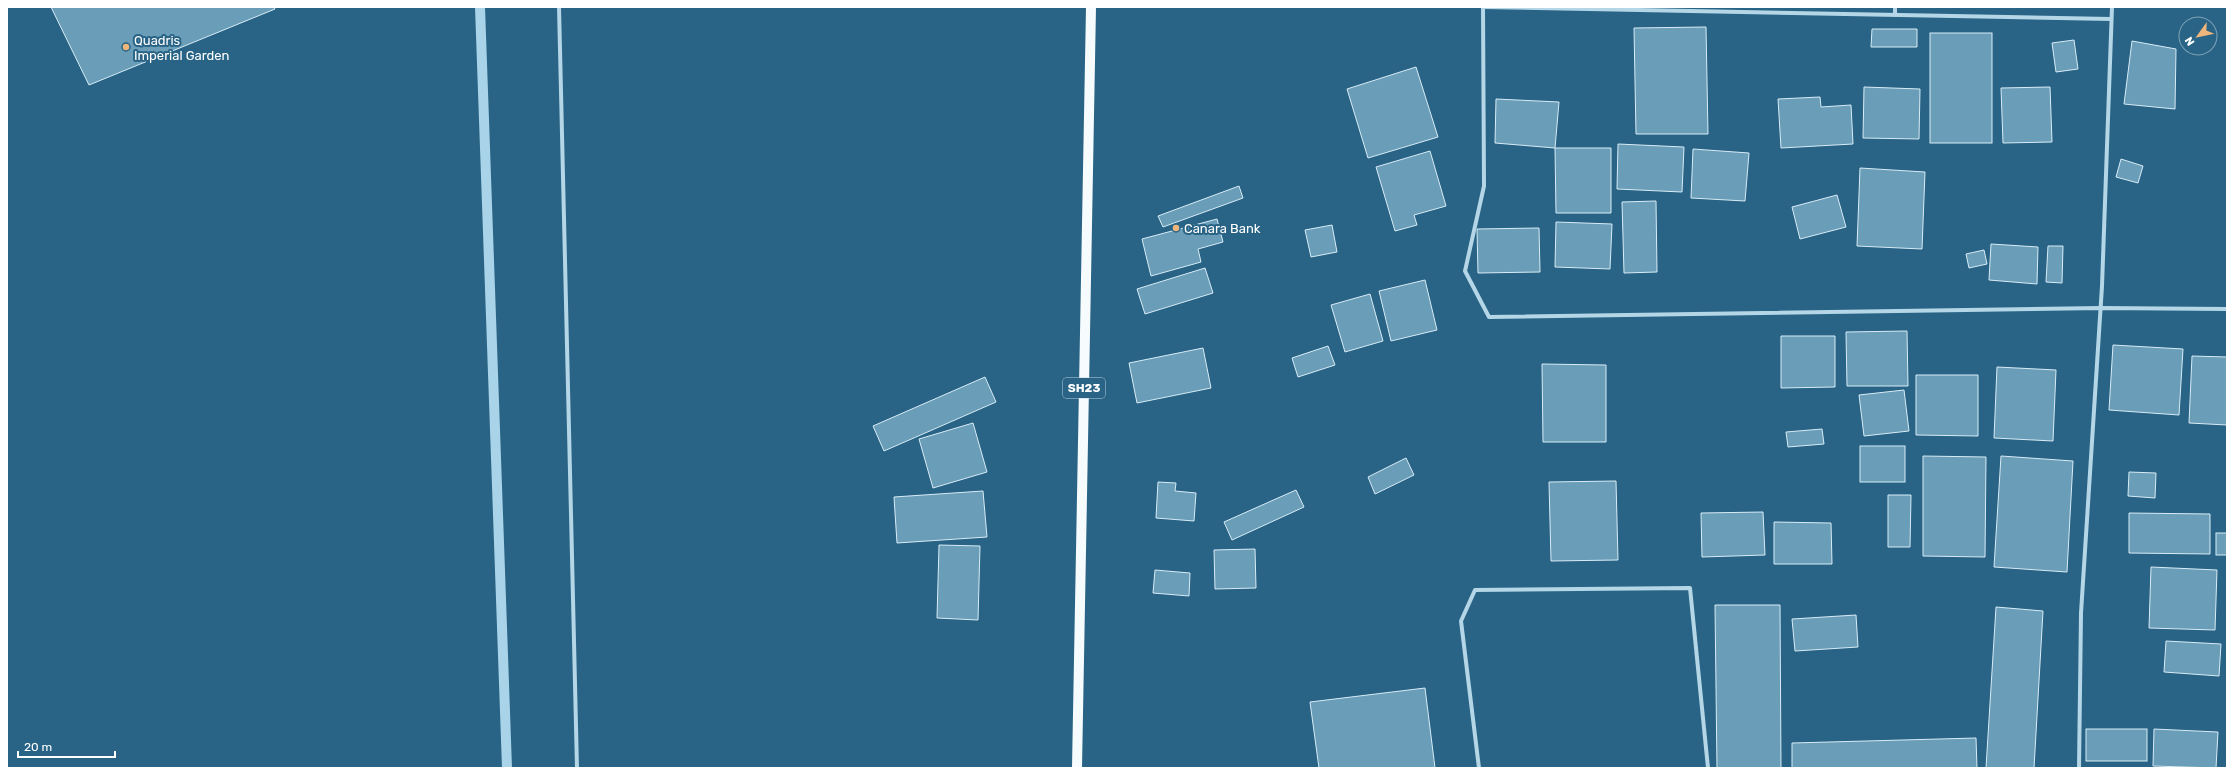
<svg xmlns="http://www.w3.org/2000/svg" width="2234" height="775" font-family="Rubik,sans-serif">
<style>
.lines{fill:none;stroke-linecap:round;stroke-linejoin:round}
.stream{stroke:#a9d3e8;stroke-width:10}
.building{fill:#699db8;stroke:#d8ecf6}
.minor{stroke:#b4d6e7;stroke-width:4}
.primary{stroke:#f6fbfe;stroke-width:10}
.poi-dot{fill:#eeb67b;stroke:#296486;stroke-width:1.5}
.labels{text-anchor:middle;dominant-baseline:central;stroke-width:4;stroke-linejoin:round;paint-order:stroke}
.shield{fill:#296486;stroke:#bfd0db;stroke-width:1}
.shield-label{font-size:12px;font-weight:bold;fill:#fff}
.poi-label{font-size:13px;fill:#fff;stroke:#296486;text-anchor:start}
</style>
<rect width="100%" height="100%" fill="#296486"/>
<g class="lines">
<path class="stream" d="M480 7 507 768"/>
</g>
<g class="building">
<path d="M51 7H274L275 9 89 85Z"/>
<path d="M1706 27 1708 134H1636L1634 28Z"/>
<path d="M1872 29H1917V47H1871Z"/>
<rect x="1930" y="33" width="62" height="110"/>
<path d="M2074 40 2078 69 2056 72 2052 43Z"/>
<path d="M2132 41 2176 49 2175 109 2124 104Z"/>
<path d="M1416 67 1438 137 1368 158 1347 89Z"/>
<path d="M1864 87 1920 89 1919 139 1863 138Z"/>
<path d="M2050 87 2052 142 2003 143 2001 88Z"/>
<path d="M1820 97 1821 107 1851 105 1853 144 1781 148 1778 99Z"/>
<path d="M1496 99 1559 102 1555 148 1495 143Z"/>
<path d="M1618 144 1684 147 1682 192 1617 189Z"/>
<path d="M1555 148H1611V213H1556Z"/>
<path d="M1693 149 1749 153 1745 201 1691 198Z"/>
<path d="M1430 151 1446 206 1414 215 1417 225 1395 231 1376 167Z"/>
<path d="M2121 159 2143 166 2138 183 2116 177Z"/>
<path d="M1860 168 1925 172 1922 249 1857 246Z"/>
<path d="M1239 186 1243 198 1163 227 1158 216Z"/>
<path d="M1837 195 1846 227 1800 239 1792 207Z"/>
<path d="M1656 201 1657 272 1624 273 1622 202Z"/>
<path d="M1217 219 1223 242 1198 249 1201 262 1151 276 1142 239Z"/>
<path d="M1556 222 1612 224 1610 269 1555 267Z"/>
<path d="M1332 225 1337 252 1311 257 1305 230Z"/>
<path d="M1539 228 1540 272 1478 273 1477 229Z"/>
<path d="M1991 244 2038 247 2037 284 1989 280Z"/>
<path d="M2048 246H2063L2062 283 2046 282Z"/>
<path d="M1984 250 1987 264 1969 268 1966 254Z"/>
<path d="M1205 268 1213 293 1145 314 1137 289Z"/>
<path d="M1425 280 1437 330 1391 341 1379 291Z"/>
<path d="M1370 294 1383 341 1345 352 1331 305Z"/>
<path d="M1907 331 1908 386H1847L1846 332Z"/>
<path d="M1781 336H1835V387L1781 388Z"/>
<path d="M2113 345 2183 349 2179 415 2109 410Z"/>
<path d="M1328 346 1335 365 1298 377 1292 358Z"/>
<path d="M1203 348 1211 388 1137 403 1129 363Z"/>
<path d="M2192 356 2227 357V425L2189 423Z"/>
<path d="M1542 364 1606 365V442H1543Z"/>
<path d="M1997 367 2056 370 2053 441 1994 438Z"/>
<path d="M1916 375H1978V436L1916 435Z"/>
<path d="M985 377 996 402 884 451 873 426Z"/>
<path d="M1904 390 1909 431 1864 436 1859 395Z"/>
<path d="M973 423 987 472 933 488 919 439Z"/>
<path d="M1822 429 1824 444 1788 447 1786 432Z"/>
<rect x="1860" y="446" width="45" height="36"/>
<path d="M1923 456 1986 457 1985 557 1923 556Z"/>
<path d="M2001 456 2073 461 2067 572 1994 567Z"/>
<path d="M1406 458 1414 475 1375 494 1368 477Z"/>
<path d="M2129 472 2156 473 2155 498 2128 496Z"/>
<path d="M1616 481 1618 560 1551 561 1549 482Z"/>
<path d="M1158 482 1176 483 1175 491 1196 493 1194 521 1156 518Z"/>
<path d="M1296 490 1304 507 1232 540 1224 522Z"/>
<path d="M983 491 987 537 897 543 894 497Z"/>
<path d="M1888 495H1911L1910 547H1888Z"/>
<path d="M1763 512 1765 555 1702 557 1701 513Z"/>
<path d="M2129 513 2210 514V554L2129 553Z"/>
<path d="M1774 522 1831 523 1832 564H1774Z"/>
<rect x="2216" y="533" width="11" height="22"/>
<path d="M939 545 980 546 978 620 937 618Z"/>
<path d="M1255 549 1256 588 1215 589 1214 550Z"/>
<path d="M2151 567 2217 570 2215 630 2149 628Z"/>
<path d="M1155 570 1190 573 1189 596 1153 593Z"/>
<path d="M1715 605H1780L1781 768H1717Z"/>
<path d="M1996 607 2043 611 2034 768H1986Z"/>
<path d="M1856 615 1858 647 1795 651 1792 619Z"/>
<path d="M2166 641 2221 644 2219 676 2164 672Z"/>
<path d="M1425 688 1435 768H1319L1310 702Z"/>
<rect x="2086" y="729" width="61" height="32"/>
<path d="M2154 729 2218 732 2216 768 2153 766Z"/>
<path d="M1976 738 1977 768H1792V743Z"/>
</g>
<g class="lines">
<g class="minor">
<path d="M559 7 577 768"/>
<path d="M1483 7 1484 186 1465 271 1489 317 2101 308 2227 309"/>
<path d="M1483 7 2111 19"/>
<path d="M1895 15V7"/>
<path d="M1479 768 1461 621 1475 590 1690 588 1708 768"/>
<path d="M2079 768 2081 613 2102 286 2112 7"/>
</g>
<path class="primary" d="M1077 768 1091 7"/>
</g>
<g class="poi-dot">
<circle cx="126" cy="47" r="4"/>
<circle cx="1176" cy="228" r="4"/>
</g>
<g class="labels">
<rect class="shield" x="1063" y="378" width="42" height="20" rx="3"/>
<g class="shield-label">
<text x="1084" y="388">SH23</text>
</g>
<g class="poi-label">
<text x="134" y="40">Quadris<tspan x="134" dy="15">Imperial Garden</tspan></text>
<text x="1184" y="228">Canara Bank</text>
</g>
</g>
<rect width="2234" height="775" fill="none" stroke="#ffffff" stroke-width="16"/>
<g transform="translate(2198 36) rotate(237)"><circle r="19" fill="#296486" stroke="#7fa2b6"/>
<path d="M0-3L7 15L0 10L-7 15Z" fill="#eeb67b"/>
<text y="-6" font-size="11" font-weight="bold" text-anchor="middle" fill="#ffffff">N</text>
</g>
<path d="M18 751v6h97v-6" fill="none" stroke="#ffffff" stroke-width="2"/>
<text x="24" y="751" font-size="12" fill="#ffffff" stroke="#296486" stroke-width="3" paint-order="stroke">20 m</text>
</svg>
